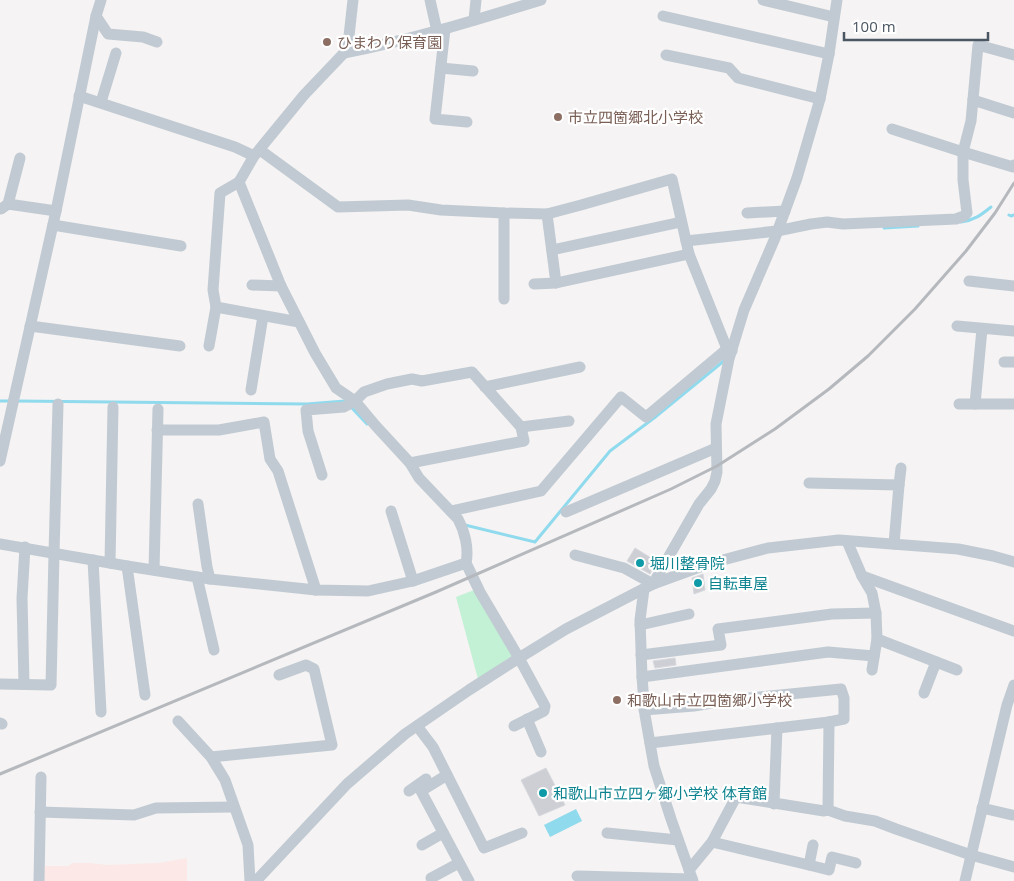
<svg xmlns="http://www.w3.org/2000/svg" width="1014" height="881" font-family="'Open Sans','Noto Sans JP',sans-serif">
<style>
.medical{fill:#fce8e6}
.green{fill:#c3f1d5}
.water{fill:#90daee}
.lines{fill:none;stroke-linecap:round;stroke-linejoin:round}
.stream{stroke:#90daee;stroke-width:3}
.building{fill:#cdcfd5;stroke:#d7d9de}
.street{stroke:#c1cad2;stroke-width:11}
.rail{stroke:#b5b8bd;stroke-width:3}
.education-dot{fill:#8d6e63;stroke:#fff;stroke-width:2}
.culture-dot{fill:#0f9aa8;stroke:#fff;stroke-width:2}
.labels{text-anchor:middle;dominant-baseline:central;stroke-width:4.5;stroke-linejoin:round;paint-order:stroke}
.education-label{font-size:15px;fill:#785e54;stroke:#fff;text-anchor:start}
.culture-label{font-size:15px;fill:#0d838f;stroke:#fff;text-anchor:start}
</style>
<rect width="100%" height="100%" fill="#f5f3f3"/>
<path class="medical" d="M187 858V881H44V866H68L73 863H89L108 865 159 863Z"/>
<path class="green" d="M474 590 512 656 478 679 456 597Z"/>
<path class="water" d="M576 809 582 821 550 837 544 825Z"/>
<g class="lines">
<g class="stream">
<path d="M1009 215 1011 216 1014 215"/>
<path d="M961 222C975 220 981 215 991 207"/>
<path d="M884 228 918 226"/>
<path d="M0 401H10"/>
<path d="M16 401 307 404 345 401 346 402"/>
<path d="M351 407 367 424"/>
<path d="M465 525 535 542 610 451 654 418 725 360"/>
</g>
</g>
<g class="building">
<path d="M635 548 656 561 650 574 627 561Z"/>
<path d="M703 574 705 590 694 594 692 578Z"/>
<path d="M675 658 676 665 655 668 653 661Z"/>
<path d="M546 768 565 805 539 816 521 780Z"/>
</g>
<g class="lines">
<g class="street">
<path d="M353 0 349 36 344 53 304 95 254 156 239 182 281 286 315 353 336 388 355 401 375 425 410 463 419 478 458 519C465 532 469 549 466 563L480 592 519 658 545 706 544 711 514 726"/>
<path d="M430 0 437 31"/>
<path d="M763 0 834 17"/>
<path d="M96 16 108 34 143 37 157 42"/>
<path d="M663 16 829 54"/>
<path d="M474 20 476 0"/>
<path d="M445 29 435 119 467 122"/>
<path d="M344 53C411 40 476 20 541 0"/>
<path d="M666 55 729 68 738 78 820 99"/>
<path d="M441 68 473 71"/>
<path d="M79 96 235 147 254 156"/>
<path d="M973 100 1014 113"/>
<path d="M101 102 116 53"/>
<path d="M892 129 963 152 1013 167 1014 165"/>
<path d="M260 150 338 207 408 205 441 210 504 213 547 214 581 205 672 179 689 254 727 349 732 351"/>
<path d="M8 204 20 158"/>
<path d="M0 209H1L8 204 56 211"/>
<path d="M747 213 785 211"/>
<path d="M547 214 556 283"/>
<path d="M53 225 181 246"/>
<path d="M686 241 777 231 811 224 827 222 843 224 956 219 964 216 967 213 963 180V152L971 121 978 45 1014 55"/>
<path d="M552 250 681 222"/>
<path d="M969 281 1014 286"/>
<path d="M534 284 556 283 689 254"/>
<path d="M252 285 281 286"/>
<path d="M504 299V213"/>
<path d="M216 307 213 290 220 193 239 182"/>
<path d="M30 326 180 346"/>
<path d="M957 326 1014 331"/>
<path d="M209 346 216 307 299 322"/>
<path d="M1004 362H1014"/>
<path d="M485 387 580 367"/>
<path d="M251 390 263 316"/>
<path d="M959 404H1014"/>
<path d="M975 404 982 329"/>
<path d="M521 427 569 421"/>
<path d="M157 430H219L264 422 270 459 278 471 316 590"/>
<path d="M0 461 56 211 96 16 101 0"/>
<path d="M322 475 308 431 306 410 344 407 355 401 364 392 387 384 412 379 422 381 472 372 521 427 524 441 410 463"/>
<path d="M809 483 899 485 894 544"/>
<path d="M899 485 901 468"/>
<path d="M198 504 207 567 210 579"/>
<path d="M391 511 413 581"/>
<path d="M451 511 541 491 621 397 646 417 727 349"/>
<path d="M566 512 716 448"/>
<path d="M847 541 862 576 872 593 876 613 877 639 872 670"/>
<path d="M0 544 127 566 210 579 316 590 368 591 413 581 466 563"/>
<path d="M575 555 624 568 653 584"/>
<path d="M93 560 101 712"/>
<path d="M110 563 113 407"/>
<path d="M127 566 145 695"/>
<path d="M154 570 158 409"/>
<path d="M862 576 1014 631"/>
<path d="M197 577 214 650"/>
<path d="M653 584 699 504 711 489 715 481 717 472 716 424 729 359 744 310 775 238 797 178 820 99 829 54 837 0"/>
<path d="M644 589 640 620 642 677 645 715 654 766 671 819 693 881"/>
<path d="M640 625 689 614"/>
<path d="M877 639 957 670"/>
<path d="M641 655 721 645 718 629 832 614 876 613"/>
<path d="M642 677 828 652 874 656"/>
<path d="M0 684 51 685 54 554 58 404"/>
<path d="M24 684 22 598 25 547"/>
<path d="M924 693 936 662"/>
<path d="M644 710 694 706 729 700 841 689 844 698V719L829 722 828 810 845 816 875 821 896 829 971 855 1014 867"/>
<path d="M527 719 541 752"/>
<path d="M178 721 211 757 225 780 248 845 250 881"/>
<path d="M0 723 2 724"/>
<path d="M417 726 433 747 484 848 522 833"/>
<path d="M650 743 829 722"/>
<path d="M211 757 332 745 314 669 306 665 279 675"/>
<path d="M447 775 421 791 469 881"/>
<path d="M409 791 426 779"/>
<path d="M774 804 777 728"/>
<path d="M982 808 1012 815"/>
<path d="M40 812 134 815 156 808 234 807"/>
<path d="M607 833 678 840"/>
<path d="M712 842 809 865 813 845"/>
<path d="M422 845 443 833"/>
<path d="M809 865 829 870 832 857 856 863"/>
<path d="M689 870 712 842 736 797 824 811 828 810"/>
<path d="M577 876 692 879"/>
<path d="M431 878 459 863"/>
<path d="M39 881 41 777"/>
<path d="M256 881 347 784 405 734 469 690 519 658 566 629 653 584 708 564 768 548 839 540 958 549 993 556 1014 562"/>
<path d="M965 881 1007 705 1014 685"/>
</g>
<path class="rail" d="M0 774 436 592 671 489 717 466 775 429 829 389 868 356 915 309 966 251 995 213 1014 183"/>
</g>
<g class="education-dot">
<circle cx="327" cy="42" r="5"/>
<circle cx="558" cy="117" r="5"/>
<circle cx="617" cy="700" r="5"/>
</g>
<g class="culture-dot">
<circle cx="640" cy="563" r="5"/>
<circle cx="698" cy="583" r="5"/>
<circle cx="543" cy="793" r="5"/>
</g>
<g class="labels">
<g class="education-label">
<text x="337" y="42">ひまわり保育園</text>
<text x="568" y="117">市立四箇郷北小学校</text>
<text x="627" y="700">和歌山市立四箇郷小学校</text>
</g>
<g class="culture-label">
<text x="650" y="563">堀川整骨院</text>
<text x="708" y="583">自転車屋</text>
<text x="553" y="793">和歌山市立四ヶ郷小学校 体育館</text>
</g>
</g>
<path d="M844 32v8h144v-8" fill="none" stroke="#4a5661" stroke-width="2.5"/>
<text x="852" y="32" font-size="15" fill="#4a5661" stroke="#ffffff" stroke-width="4" paint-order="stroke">100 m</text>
</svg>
